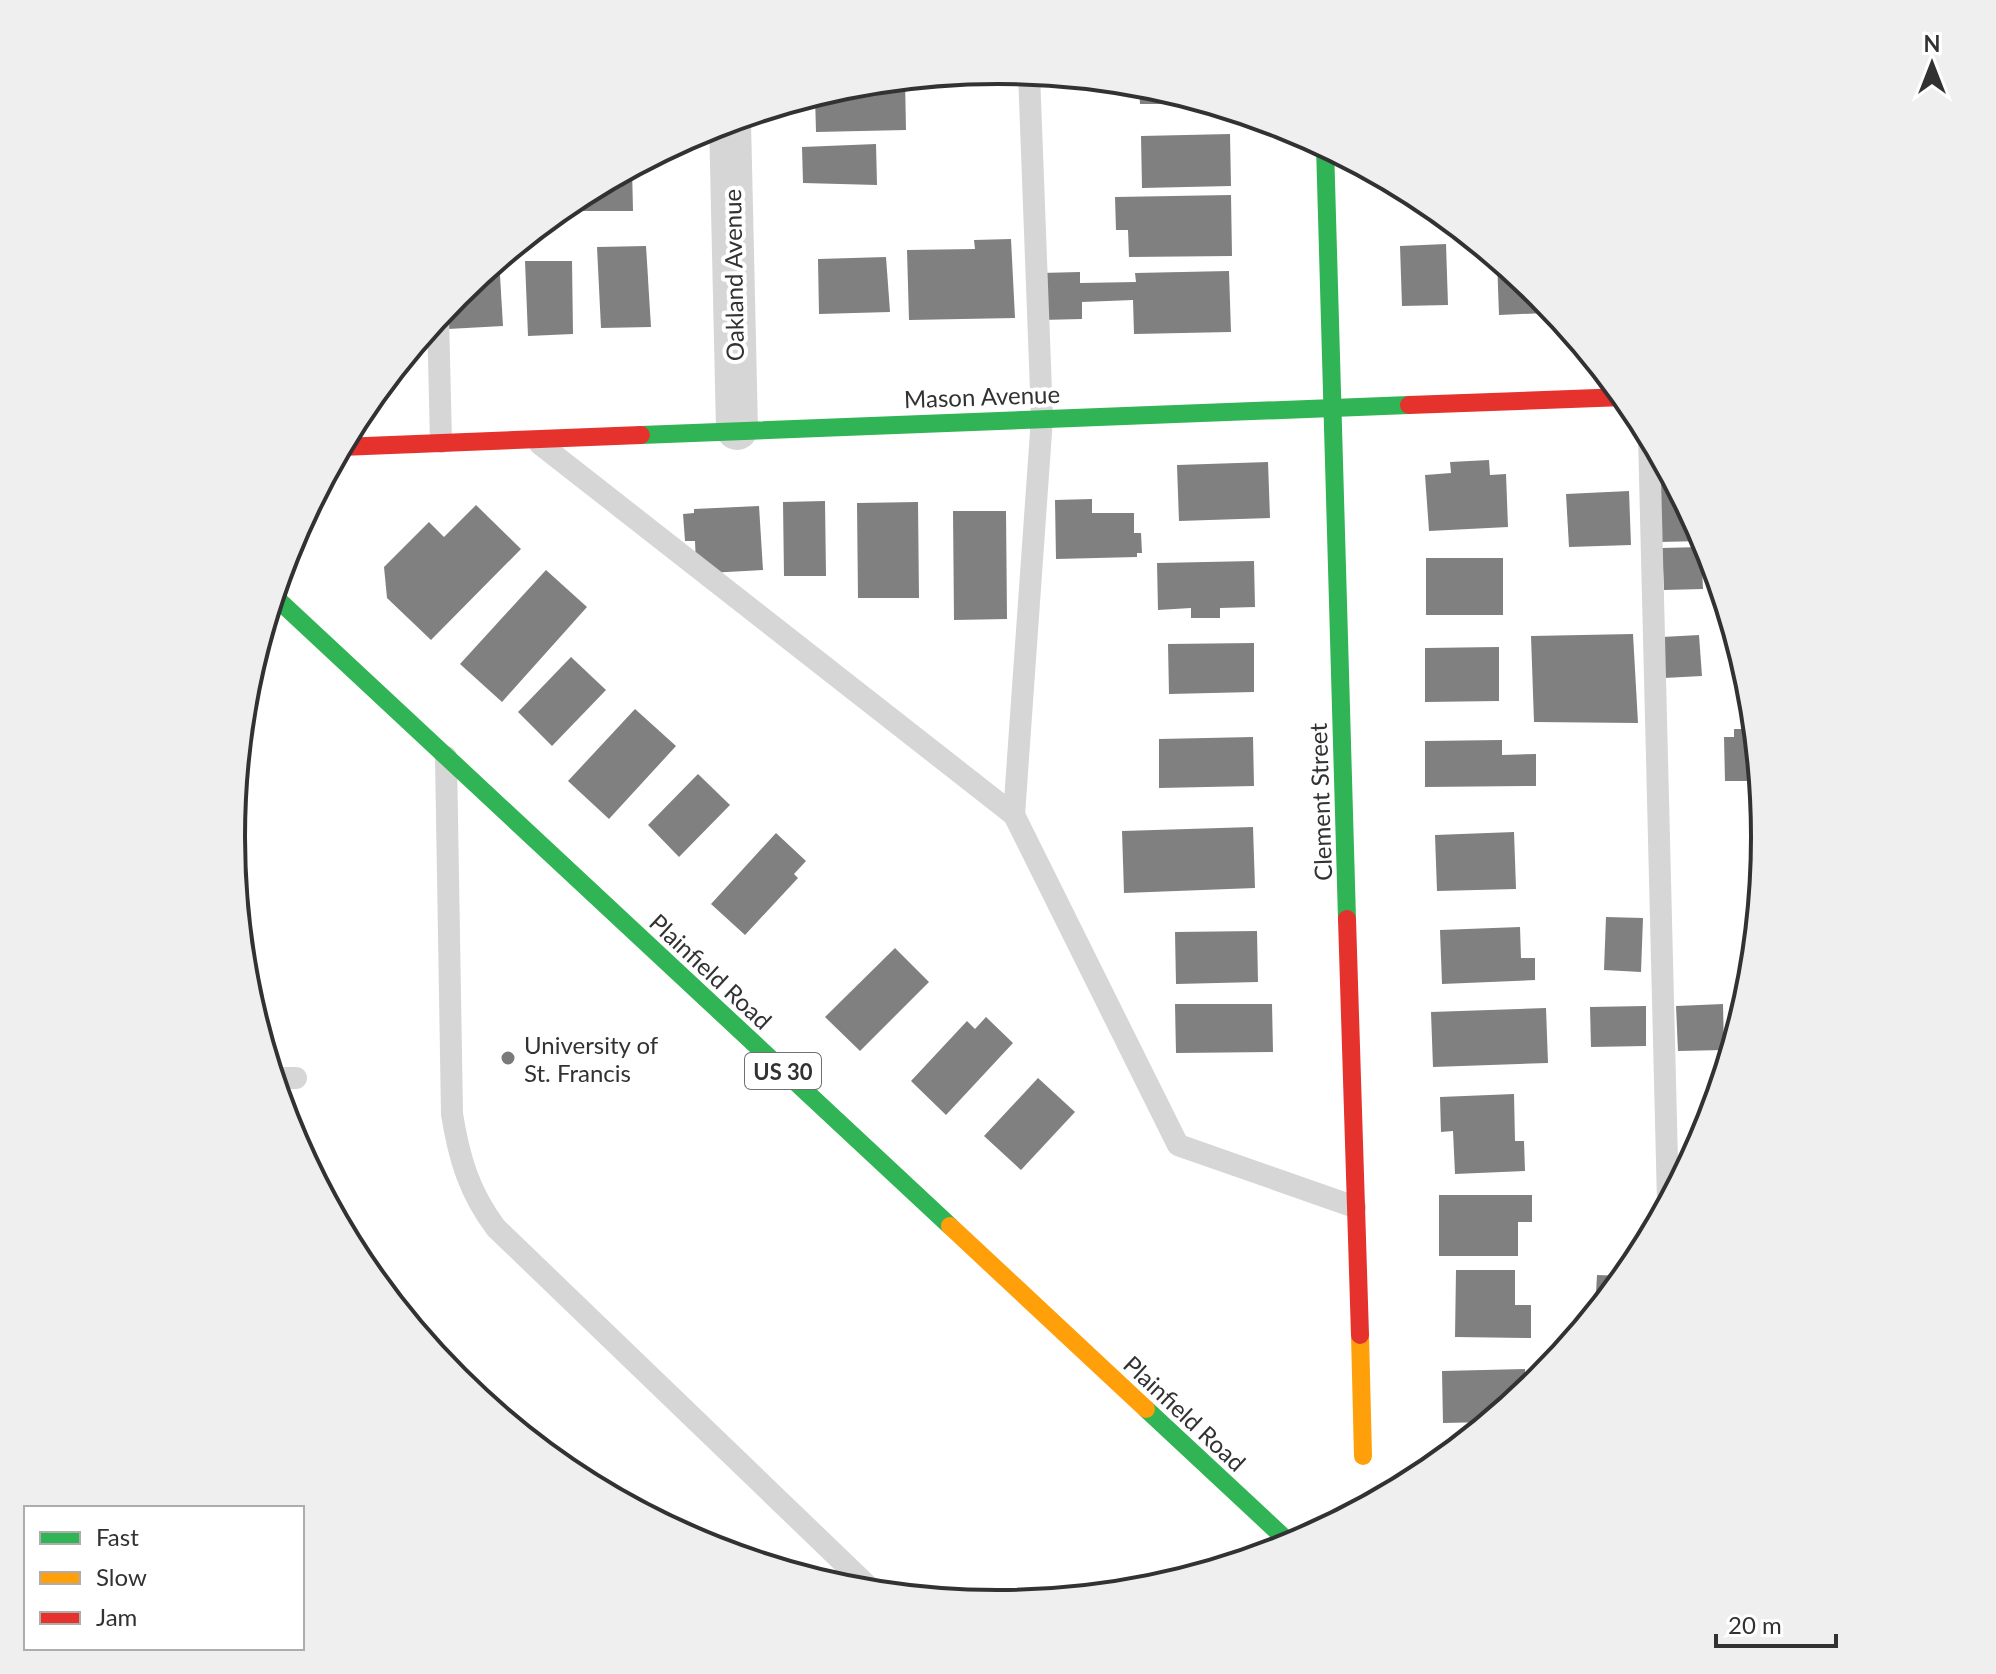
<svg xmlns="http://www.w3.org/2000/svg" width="1996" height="1674" font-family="Lato,sans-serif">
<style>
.building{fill:#808080}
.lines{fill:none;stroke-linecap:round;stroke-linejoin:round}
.lane{stroke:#d6d6d6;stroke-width:22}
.street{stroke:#d6d6d6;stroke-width:42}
.fast{stroke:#30b455;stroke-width:18}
.slow{stroke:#ff9f0a;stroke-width:18}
.jam{stroke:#e5322d;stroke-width:18}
.poi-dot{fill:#7a7a7a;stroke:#fff;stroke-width:3}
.labels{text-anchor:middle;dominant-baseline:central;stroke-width:8;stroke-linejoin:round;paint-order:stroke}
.shield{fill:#fff;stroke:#707070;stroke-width:2}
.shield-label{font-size:22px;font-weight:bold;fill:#323232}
.street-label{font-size:24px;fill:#323232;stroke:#fff}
.poi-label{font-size:24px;fill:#323232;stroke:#fff;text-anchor:start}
.rim{fill:none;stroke:#323232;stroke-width:4}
</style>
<rect width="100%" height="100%" fill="#fff"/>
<g class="building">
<path d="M905 79 906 130 816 132 815 95 849 85Z"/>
<path d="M1139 84 1148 85 1208 104H1140Z"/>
<path d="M1230 134 1231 186 1142 188 1141 136Z"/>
<path d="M876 144 877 185 803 183 802 147Z"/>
<path d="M632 167 633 211H572V199Z"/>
<path d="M1231 195 1232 256 1129 257 1128 230H1116L1115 197Z"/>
<path d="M1011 239 1015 318 909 320 907 250 975 249 974 240Z"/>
<path d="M1446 244 1448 305 1402 306 1400 246Z"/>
<path d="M646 246 651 327 601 328 597 247Z"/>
<path d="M886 257 890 312 819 314 818 259Z"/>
<path d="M499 259 503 326 448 329 446 306Z"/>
<path d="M1497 259 1541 295 1546 313 1499 315Z"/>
<path d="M525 261H572L573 334 528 336Z"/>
<path d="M1229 271 1231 332 1134 334 1133 300 1082 302V319L1041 320 1040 273 1080 272V283L1136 282 1135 273Z"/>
<path d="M1489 460 1490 475 1506 474 1508 527 1429 531 1425 475 1451 473 1450 462Z"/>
<path d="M1268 462 1270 518 1179 521 1177 465Z"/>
<path d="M1669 472 1703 537V541L1659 542 1657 473Z"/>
<path d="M1629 491 1631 545 1569 547 1566 494Z"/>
<path d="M1092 499V513H1134V533H1141L1142 553H1137V557L1056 559 1055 500Z"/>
<path d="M825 501 826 576H784L783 502Z"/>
<path d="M918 502 919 598H858L857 503Z"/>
<path d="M476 505 521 549 431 640 387 598 384 567 429 522 444 537Z"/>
<path d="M759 506 763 570 709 573 696 565 695 541H685L683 514 694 513V509Z"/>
<path d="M953 511H1006L1007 619 954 620Z"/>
<path d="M1701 547 1703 589 1664 590 1662 548Z"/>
<rect x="1426" y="558" width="77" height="57"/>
<path d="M1254 561 1255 607 1220 608V618H1191V608L1158 610 1157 563Z"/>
<path d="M546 570 587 607 502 702 460 664Z"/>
<path d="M1633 634 1638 723 1534 722 1531 636Z"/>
<path d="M1699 635 1702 676 1664 678 1662 637Z"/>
<path d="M1254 643V692L1169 694 1168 644Z"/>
<path d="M1499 647V701L1425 702V648Z"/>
<path d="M571 657 606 690 552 746 518 712Z"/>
<path d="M635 709 676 746 609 819 568 781Z"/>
<path d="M1734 729H1754L1759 781H1725L1724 737H1734Z"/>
<path d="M1253 737 1254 786 1159 788V739Z"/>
<path d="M1502 740V755L1536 754V786L1425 787V741Z"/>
<path d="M698 774 730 805 679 857 648 825Z"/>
<path d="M1253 827 1255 888 1124 893 1122 831Z"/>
<path d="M1514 832 1516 889 1437 891 1435 835Z"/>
<path d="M776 833 806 861 794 874 798 878 745 935 711 904Z"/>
<path d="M1606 917 1643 918 1641 972 1604 970Z"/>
<path d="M1520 927 1521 958H1535V980L1442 984 1440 930Z"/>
<path d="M1257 931 1258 982 1176 984 1175 932Z"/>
<path d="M895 948 929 982 860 1051 825 1017Z"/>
<path d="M1175 1004H1272L1273 1052 1176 1053Z"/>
<path d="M1723 1004 1724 1050 1678 1051 1676 1006Z"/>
<path d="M1646 1006V1046L1591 1047 1590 1007Z"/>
<path d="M1546 1008 1548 1063 1433 1067 1431 1012Z"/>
<path d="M986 1017 1013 1043 946 1115 911 1081 967 1021 975 1029Z"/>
<path d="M1038 1078 1075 1112 1021 1170 984 1136Z"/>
<path d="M1514 1094 1515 1141H1524L1525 1171 1455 1174 1453 1131 1441 1132 1440 1097Z"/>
<path d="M1439 1195H1532V1222H1518V1256H1439Z"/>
<path d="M1456 1270H1515V1305H1531V1338L1455 1337Z"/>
<path d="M1597 1275 1625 1276 1595 1313Z"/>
<path d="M1525 1369V1392L1489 1422 1443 1423 1442 1371Z"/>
</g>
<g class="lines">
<g class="lane">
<path d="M438 316 441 442"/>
<path d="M1649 436 1668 1202"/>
<path d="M540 444 1014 815 1042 418 1029 73"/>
<path d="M446 757 452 1114C459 1158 469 1192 496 1228L874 1592"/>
<path d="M1014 815 1178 1145 1355 1207"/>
<path d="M274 1078H296"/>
</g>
<path class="street" d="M730 121 737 429"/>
<g class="fast">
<path d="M1325 146 1347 919"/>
<path d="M641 435 1409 405"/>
<path d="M274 596 950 1226"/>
<path d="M1146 1409 1292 1545"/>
</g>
<g class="slow">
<path d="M950 1226 1146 1409"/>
<path d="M1360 1335 1363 1456"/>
</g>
<g class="jam">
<path d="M1409 405 1624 397"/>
<path d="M341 447 641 435"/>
<path d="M1347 919 1360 1335"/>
</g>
</g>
<circle class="poi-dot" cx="508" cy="1058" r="8"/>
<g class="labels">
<rect class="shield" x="745" y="1053" width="76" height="36" rx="6"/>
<g class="shield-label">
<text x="783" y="1071">US 30</text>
</g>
<g class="street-label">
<text transform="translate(733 275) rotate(-91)">Oakland Avenue</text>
<text transform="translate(982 396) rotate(-2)">Mason Avenue</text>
<text transform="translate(1320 802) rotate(-92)">Clement Street</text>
<text transform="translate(711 971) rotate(43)">Plainfield Road</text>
<text transform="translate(1185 1413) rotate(43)">Plainfield Road</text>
</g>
<g class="poi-label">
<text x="524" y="1044">University of<tspan x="524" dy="28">St. Francis</tspan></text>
</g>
</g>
<path d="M0 0H1996V1674H0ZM245 837a753 753 0 1 1 1506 0a753 753 0 1 1-1506 0Z" fill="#efefef" fill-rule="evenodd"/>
<path class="rim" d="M245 837a753 753 0 1 1 1506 0a753 753 0 1 1-1506 0Z"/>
<rect x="24" y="1506" width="280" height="144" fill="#ffffff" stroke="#adadad" stroke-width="2"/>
<rect x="40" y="1532" width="40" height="12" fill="#30b455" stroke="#adadad" stroke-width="2"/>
<text x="96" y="1546" font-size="24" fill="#323232">Fast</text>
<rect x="40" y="1572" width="40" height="12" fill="#ff9f0a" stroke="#adadad" stroke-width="2"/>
<text x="96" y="1586" font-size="24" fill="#323232">Slow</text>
<rect x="40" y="1612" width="40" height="12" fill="#e5322d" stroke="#adadad" stroke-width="2"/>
<text x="96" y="1626" font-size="24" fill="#323232">Jam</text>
<g transform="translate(1932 64)" stroke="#ffffff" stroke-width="6" paint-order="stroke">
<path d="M0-6L14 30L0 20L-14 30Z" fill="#323232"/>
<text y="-12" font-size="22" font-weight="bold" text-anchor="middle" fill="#323232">N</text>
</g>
<path d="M1716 1634v12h120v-12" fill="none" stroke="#323232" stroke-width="4"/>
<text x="1728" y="1634" font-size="24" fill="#323232" stroke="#ffffff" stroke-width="6" paint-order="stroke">20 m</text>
</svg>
